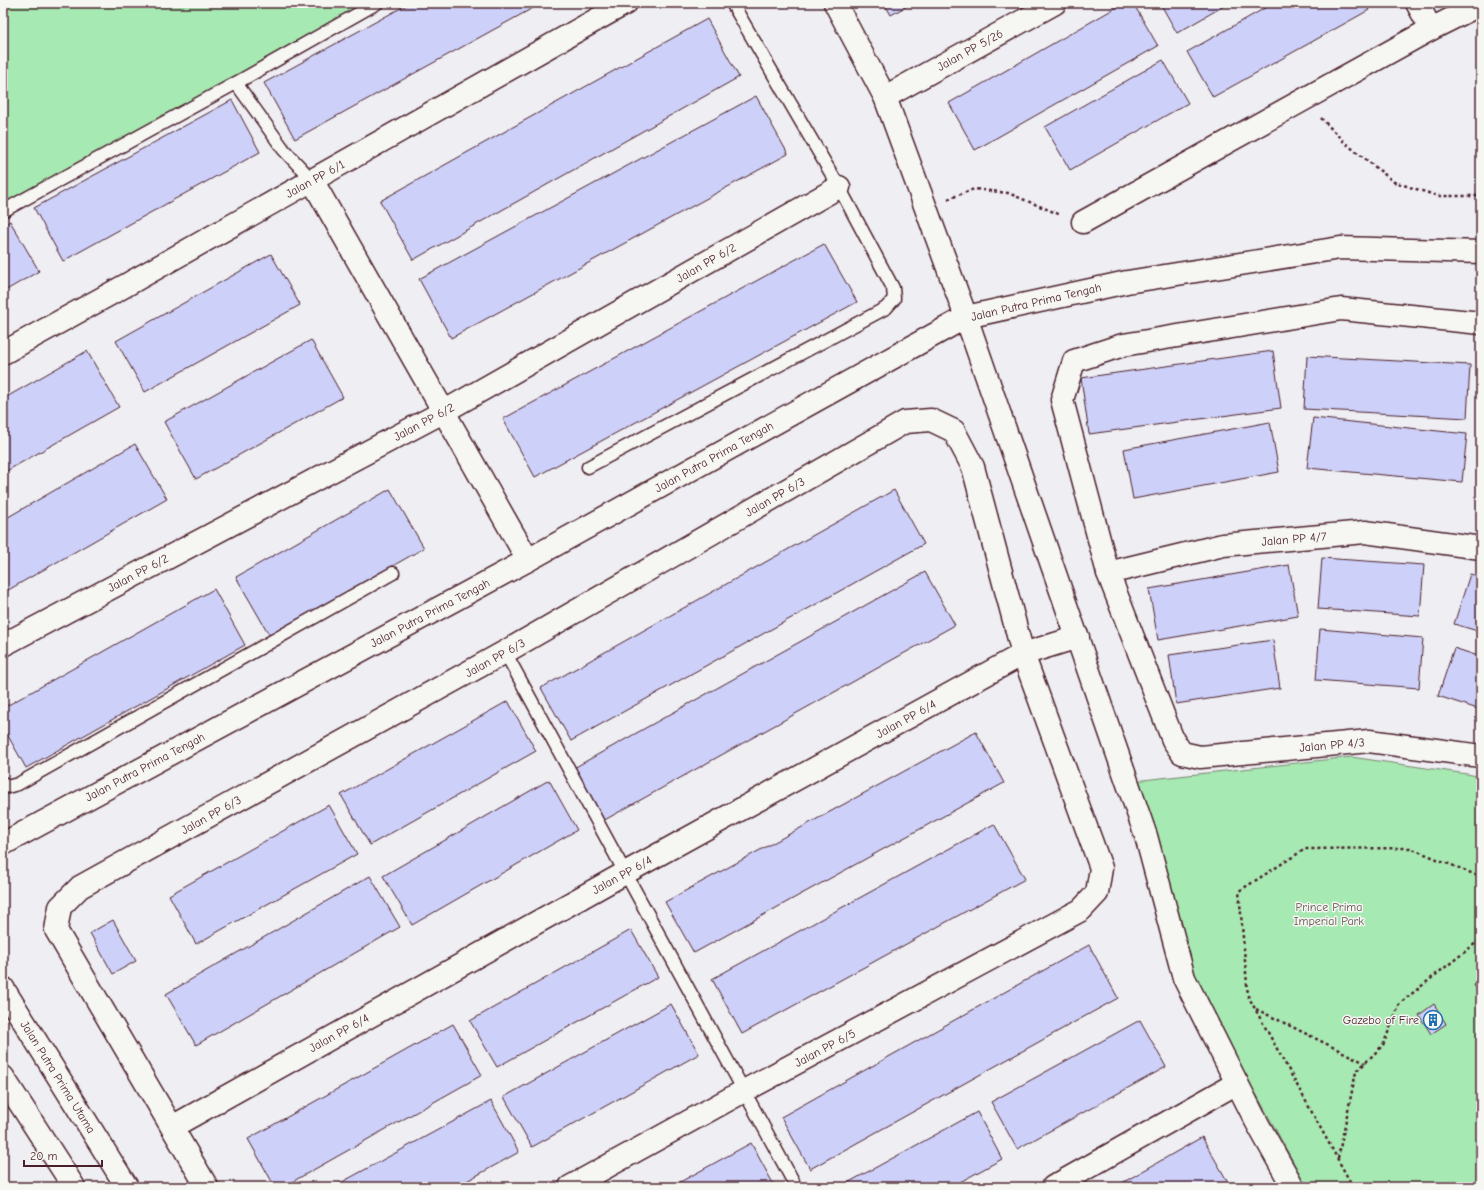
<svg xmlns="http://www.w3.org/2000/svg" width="1484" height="1190" font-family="'Comic Neue',sans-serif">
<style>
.green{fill:#a7e9b2;stroke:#78846e}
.building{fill:#cdd0f8;stroke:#4a1f2b}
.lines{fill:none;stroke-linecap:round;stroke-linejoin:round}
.service-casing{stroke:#4a1f2b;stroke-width:15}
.minor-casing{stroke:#4a1f2b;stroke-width:25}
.tertiary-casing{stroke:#4a1f2b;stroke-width:25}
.path{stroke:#4a1f2b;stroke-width:2.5;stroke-dasharray:3 3;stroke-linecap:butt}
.service{stroke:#f6f6f2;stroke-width:12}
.minor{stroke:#f6f6f2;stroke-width:22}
.tertiary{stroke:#f6f6f2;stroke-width:22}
.labels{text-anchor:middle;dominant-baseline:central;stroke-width:3;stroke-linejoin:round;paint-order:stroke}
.street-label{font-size:12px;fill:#4a1f2b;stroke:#f6f6f2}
.park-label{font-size:12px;fill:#61524d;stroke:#f6f6f2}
.poi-label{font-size:12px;fill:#4a1f2b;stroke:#f6f6f2;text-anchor:end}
</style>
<rect width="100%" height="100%" fill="#eeeef3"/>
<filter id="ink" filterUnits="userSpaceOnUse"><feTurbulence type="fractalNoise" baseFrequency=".025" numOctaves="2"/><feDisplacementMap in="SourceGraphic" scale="8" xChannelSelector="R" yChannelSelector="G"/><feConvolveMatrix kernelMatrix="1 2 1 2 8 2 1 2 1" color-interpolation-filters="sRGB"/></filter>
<g filter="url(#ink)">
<g class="green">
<path d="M3 3H380L3 219Z"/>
<path d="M1351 757 1467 774 1481 777V1187H1307L1259 1099 1207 1011 1182 962 1134 781Z"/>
</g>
<g class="building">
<path d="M410 3H542L295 139 264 83Z"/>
<path d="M884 3H912L891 15Z"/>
<path d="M1124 3H1133L1158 46 975 150 949 103Z"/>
<path d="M1160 3H1229L1177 33Z"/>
<path d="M1274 3H1365L1369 10 1213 97 1187 52Z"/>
<path d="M707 19 739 77 413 260 380 201Z"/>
<path d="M1163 60 1188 103 1070 170 1045 127Z"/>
<path d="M756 96 788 154 451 338 419 279Z"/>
<path d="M232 100 260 152 63 261 34 208Z"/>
<path d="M10 221 39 271 3 292V225Z"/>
<path d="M824 244 857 302 535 477 503 419Z"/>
<path d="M271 254 300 305 145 392 116 341Z"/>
<path d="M311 340 343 397 196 479 164 422Z"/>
<path d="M87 351 119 407 3 473V399Z"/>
<path d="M1273 351 1281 408 1089 434 1081 378Z"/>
<path d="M1307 356 1470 365 1467 418 1304 409Z"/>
<path d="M1313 418 1467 434 1462 482 1307 468Z"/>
<path d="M1270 422 1279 472 1133 499 1124 449Z"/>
<path d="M135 444 167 499 3 593V520Z"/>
<path d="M390 489 424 548 270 636 236 577Z"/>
<path d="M894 490 924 544 571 741 541 688Z"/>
<path d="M1322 558 1424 565 1420 616 1318 609Z"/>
<path d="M1289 565 1298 616 1158 640 1149 589Z"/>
<path d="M925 572 955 625 601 822 572 769Z"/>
<path d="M1470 574 1481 577V632L1454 624Z"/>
<path d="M214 589 245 645 26 768 3 727V708Z"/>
<path d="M1320 629 1423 638 1419 688 1316 680Z"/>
<path d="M1273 640 1280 688 1176 704 1169 655Z"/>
<path d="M1454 648 1481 657V710L1438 696Z"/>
<path d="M508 701 536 751 370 845 341 795Z"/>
<path d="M976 732 1004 783 694 953 665 902Z"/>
<path d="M549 780 577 830 412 925 383 876Z"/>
<path d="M329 805 357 854 196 944 169 895Z"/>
<path d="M994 824 1025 879 742 1034 712 979Z"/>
<path d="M370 876 400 927 196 1045 166 994Z"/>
<path d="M113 920 136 961 113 974 90 933Z"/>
<path d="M631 930 658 977 497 1067 470 1021Z"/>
<path d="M1089 945 1118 998 810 1169 781 1117Z"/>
<path d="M1481 981V996L1474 985Z"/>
<path d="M671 1004 699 1054 532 1147 504 1097Z"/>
<path d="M1434 1004 1446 1024 1431 1034 1419 1015Z"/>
<path d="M1140 1020 1166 1067 1017 1149 991 1102Z"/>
<path d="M453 1024 482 1075 283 1187H275L248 1139Z"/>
<path d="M491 1101 519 1152 456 1187H333Z"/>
<path d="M977 1112 1002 1159 951 1187H840Z"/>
<path d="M1202 1137 1229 1184 1225 1187H1115Z"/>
<path d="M751 1143 775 1187H671Z"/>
</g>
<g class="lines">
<g class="service-casing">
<g id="service">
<path d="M312 180 284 150 236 83 377 3"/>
<path d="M3 211 236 83"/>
<path d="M588 467 886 308 894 299 893 288 839 187 732 3"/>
<path d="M505 652 793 1181"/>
<path d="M3 783 7 787 18 784 393 573"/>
</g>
</g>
<g class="minor-casing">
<g id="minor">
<path d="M835 3 885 97 966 317 1146 836 1184 978 1256 1121 1293 1187"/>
<path d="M1417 3 1431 29"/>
<path d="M885 97 1055 3"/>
<path d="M312 180 528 560"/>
<path d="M1083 222 1431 29 1481 4"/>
<path d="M1481 323 1341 309 1123 345 1074 361 1062 400 1108 573 1173 740 1182 753 1200 757 1369 741 1481 756"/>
<path d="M3 353 121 288 626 3"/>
<path d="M1108 573 1223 545 1365 532 1481 548"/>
<path d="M3 645 443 412 839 187"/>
<path d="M172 1127 625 873 1023 654 1078 637"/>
<path d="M207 1187 56 930 60 907 80 887 505 652 905 422 931 420 954 431 973 467 1023 654 1101 868 1097 893 1081 910 744 1091 570 1187"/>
<path d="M1053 1187 1237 1083"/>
</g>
</g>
<g class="tertiary-casing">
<g id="tertiary">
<path d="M3 844 528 560 966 317 1127 282 1340 248 1481 252"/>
<path d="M3 988 127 1187"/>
<path d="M3 1077 74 1187"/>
</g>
</g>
<g class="path">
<path d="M1321 118 1344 142 1394 182 1438 196H1481"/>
<path d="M948 199 974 189 1008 193 1061 215"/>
<path d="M1256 1009 1365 1063"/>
<path d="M1338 1158 1356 1072 1383 1045 1400 1003 1481 939"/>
<path d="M1353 1187 1248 996 1239 891 1305 849 1410 848 1481 877"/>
</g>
<use href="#service" class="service"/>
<use href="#minor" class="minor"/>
<use href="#tertiary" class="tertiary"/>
</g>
</g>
<defs>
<g id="building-ring" transform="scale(1)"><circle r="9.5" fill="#f6f6f2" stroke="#1f6fb2" stroke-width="1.5"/><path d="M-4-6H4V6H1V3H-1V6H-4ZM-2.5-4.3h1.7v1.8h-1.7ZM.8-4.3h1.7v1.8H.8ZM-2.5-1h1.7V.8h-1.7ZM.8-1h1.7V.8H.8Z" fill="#1f6fb2"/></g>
</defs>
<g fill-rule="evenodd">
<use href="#building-ring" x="1433" y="1020"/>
</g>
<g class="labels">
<g class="street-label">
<text transform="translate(970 50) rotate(-29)">Jalan PP 5/26</text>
<text transform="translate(315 179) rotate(-29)">Jalan PP 6/1</text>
<text transform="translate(706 263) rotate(-30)">Jalan PP 6/2</text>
<text transform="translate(1036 302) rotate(-13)">Jalan Putra Prima Tengah</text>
<text transform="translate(424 422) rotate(-28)">Jalan PP 6/2</text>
<text transform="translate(714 457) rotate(-29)">Jalan Putra Prima Tengah</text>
<text transform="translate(775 497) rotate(-30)">Jalan PP 6/3</text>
<text transform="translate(1294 539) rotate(-5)">Jalan PP 4/7</text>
<text transform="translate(138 573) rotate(-28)">Jalan PP 6/2</text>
<text transform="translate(430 613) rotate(-28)">Jalan Putra Prima Tengah</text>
<text transform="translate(495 658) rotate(-29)">Jalan PP 6/3</text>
<text transform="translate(906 719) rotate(-29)">Jalan PP 6/4</text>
<text transform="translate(1332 745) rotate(-5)">Jalan PP 4/3</text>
<text transform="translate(145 767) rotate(-28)">Jalan Putra Prima Tengah</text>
<text transform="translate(211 815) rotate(-29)">Jalan PP 6/3</text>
<text transform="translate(622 875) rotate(-29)">Jalan PP 6/4</text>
<text transform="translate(339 1033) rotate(-29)">Jalan PP 6/4</text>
<text transform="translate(825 1048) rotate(-28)">Jalan PP 6/5</text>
<text transform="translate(58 1077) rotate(58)">Jalan Putra Prima Utama</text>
</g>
<g class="park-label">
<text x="1329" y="907">Prince Prima<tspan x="1329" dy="14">Imperial Park</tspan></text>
</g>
<g class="poi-label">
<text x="1419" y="1020">Gazebo of Fire</text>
</g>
</g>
<rect width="1484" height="1190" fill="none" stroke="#f6f6f2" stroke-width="16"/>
<rect x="8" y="8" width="1468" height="1174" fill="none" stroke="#4a1f2b" stroke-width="1.5" filter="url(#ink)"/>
<path d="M24 1160v6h78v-6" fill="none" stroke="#4a1f2b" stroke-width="2"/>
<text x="30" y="1160" font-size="12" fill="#4a1f2b" stroke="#f6f6f2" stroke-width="3" paint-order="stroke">20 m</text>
</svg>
